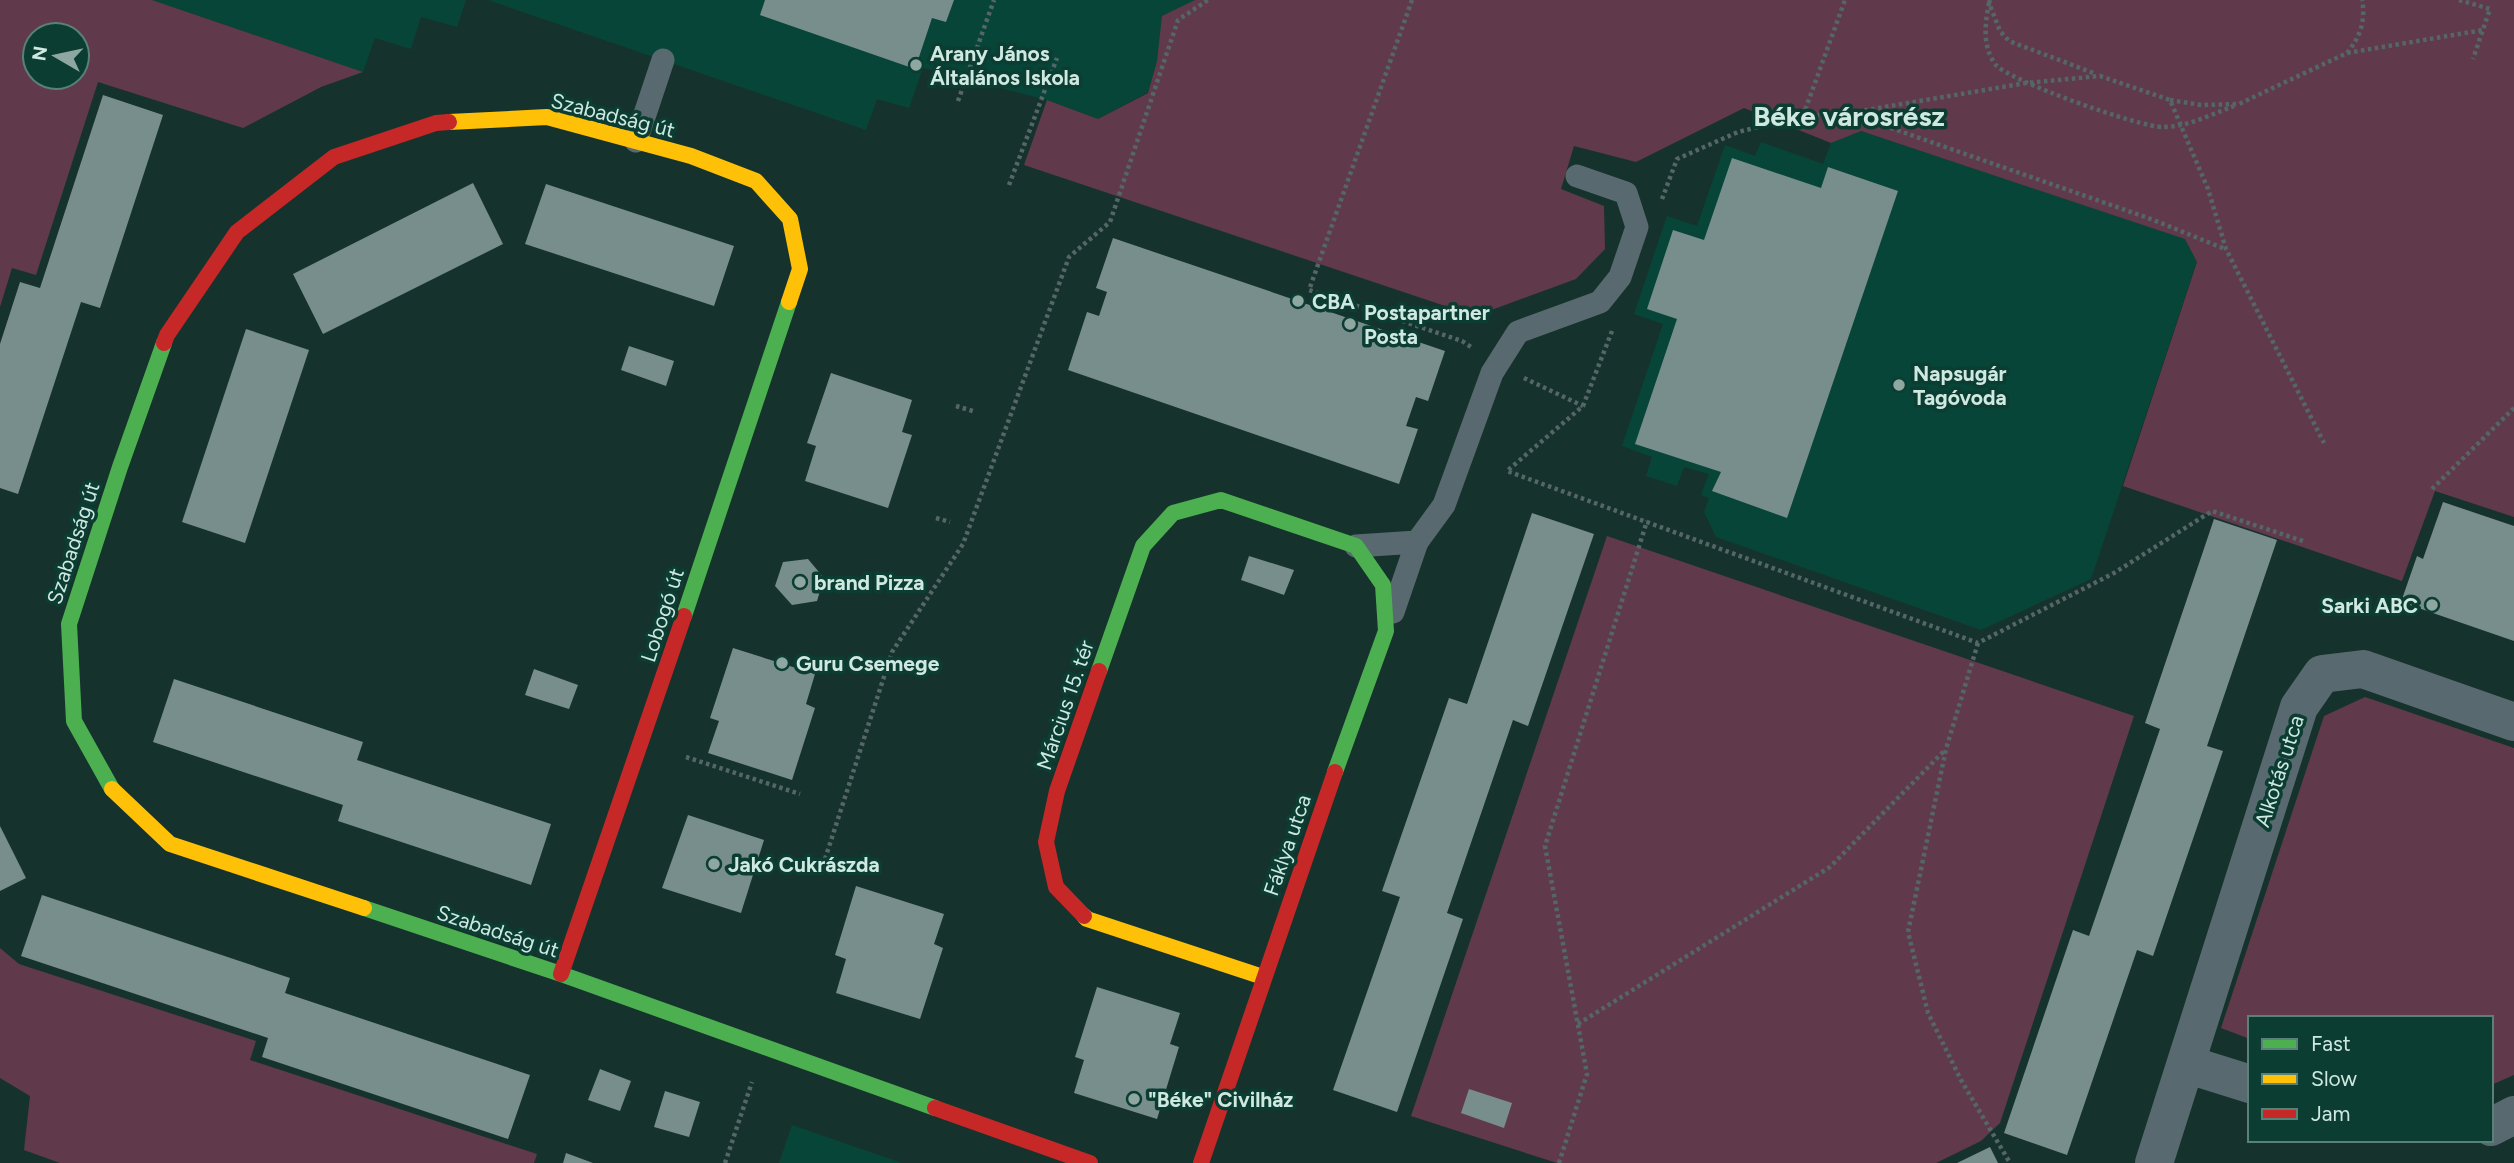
<svg xmlns="http://www.w3.org/2000/svg" width="2514" height="1163" font-family="Figtree,sans-serif">
<style>
.built{fill:#084539}
.green{fill:#603a4a;fill-rule:evenodd}
.building{fill:#788e8c}
.lines{fill:none;stroke-linecap:round;stroke-linejoin:round}
.path{stroke:#556668;stroke-width:4.5;stroke-dasharray:3.5 3.5;stroke-linecap:butt}
.lane{stroke:#586a70;stroke-width:23}
.street{stroke:#586a70;stroke-width:38}
.fast{stroke:#4caf50;stroke-width:16}
.slow{stroke:#ffc107;stroke-width:16}
.jam{stroke:#c62828;stroke-width:16}
.poi-dot{fill:#8ea8a1;stroke:#0b3d32;stroke-width:2.5}
.labels{text-anchor:middle;dominant-baseline:central;stroke-width:7;stroke-linejoin:round;paint-order:stroke}
.poi-label{font-size:21px;font-weight:bold;fill:#cfe8e0;stroke:#0b3d32;text-anchor:start}
.street-label{font-size:21px;fill:#cfe8e0;stroke:#0b3d32}
.district-label{font-size:28px;font-weight:bold;fill:#cfe8e0;stroke:#0b3d32}
</style>
<rect width="100%" height="100%" fill="#16322c"/>
<g class="built">
<path d="M152 0H466L457 27 421 17 411 49 375 38 363 72Z"/>
<path d="M488 0H1195L1163 16 1157 61 1148 92 1098 119 1047 100 923 68 909 108 877 99 866 130Z"/>
<path d="M1860 131 2185 238 2197 261 2091 579 1981 630 1716 537 1704 512 1709 498 1701 495 1709 474 1684 467 1677 486 1646 476 1652 457 1622 446 1663 324 1634 314 1667 216 1697 226 1725 145 1755 156 1761 142 1823 164 1831 143Z"/>
<path d="M792 1125 902 1163H779Z"/>
</g>
<g class="green">
<path d="M0 0H152L363 72 321 87 243 128 98 82 36 275 12 268 0 307ZM35 35H77V77H35Z"/>
<path d="M1195 0H2514V517L2435 491 2402 581 2123 486 2197 262 2185 239 1861 131 1831 143 1744 108 1636 162 1574 146 1561 189 1604 206 1605 249 1576 279 1475 316 1024 165 1047 100 1098 119 1148 93 1157 61 1162 16Z"/>
<path d="M1607 536 2134 716 2000 1123 1981 1141 1936 1163H1557L1411 1116Z"/>
<path d="M2365 697 2514 748V1075L2491 1085V1018H2250V1039L2221 1028 2324 716Z"/>
<path d="M0 948 19 964 256 1041 250 1060 537 1154 534 1163H60L24 1150 30 1096 0 1078Z"/>
</g>
<g class="building">
<path d="M765 0H954L946 22 932 18 915 69 760 15Z"/>
<path d="M103 95 163 115 100 308 81 302 18 494 0 488V344L20 282 40 288Z"/>
<path d="M1732 158 1821 188 1828 167 1898 191 1787 518 1712 491 1721 472 1635 444 1677 319 1647 309 1673 230 1704 240Z"/>
<path d="M473 183 503 244 323 334 293 274Z"/>
<path d="M546 184 734 246 714 306 525 244Z"/>
<path d="M1113 238 1445 351 1428 401 1416 397 1406 426 1418 429 1399 484 1068 370 1087 312 1099 316 1107 292 1096 288Z"/>
<path d="M246 329 309 350 245 543 182 522Z"/>
<path d="M629 346 674 361 666 386 621 370Z"/>
<path d="M831 373 912 400 902 432 912 435 888 508 805 481 816 446 807 443Z"/>
<path d="M2443 502 2514 526V641L2401 602 2417 556 2423 559Z"/>
<path d="M1532 513 1594 534 1528 726 1513 720 1447 913 1463 919 1397 1112 1333 1090 1400 897 1382 891 1432 747 1449 698 1467 704Z"/>
<path d="M2214 519 2277 540 2207 746 2223 751 2153 956 2137 950 2067 1155 2004 1133 2073 930 2089 936 2160 729 2145 723Z"/>
<path d="M1249 556 1294 570 1284 595 1241 580Z"/>
<path d="M808 559 824 578 817 601 792 605 775 586 783 562Z"/>
<path d="M733 648 815 674 806 704 815 708 792 780 708 753 719 721 710 718Z"/>
<path d="M534 669 578 685 569 709 525 695Z"/>
<path d="M174 679 363 742 357 760 551 824 531 885 338 821 343 805 153 742Z"/>
<path d="M688 815 764 840 741 913 662 888Z"/>
<path d="M0 826 26 878 0 891Z"/>
<path d="M856 886 944 914 934 944 943 948 920 1019 836 993 846 959 835 955Z"/>
<path d="M42 895 290 978 285 993 530 1075 508 1139 262 1057 268 1038 21 956Z"/>
<path d="M1097 987 1180 1013 1170 1044 1179 1047 1157 1119 1074 1093 1084 1060 1075 1057Z"/>
<path d="M600 1069 631 1081 620 1111 588 1100Z"/>
<path d="M1469 1089 1512 1103 1504 1128 1461 1113Z"/>
<path d="M665 1091 700 1102 689 1137 654 1127Z"/>
<path d="M1990 1147 1998 1163H1957Z"/>
<path d="M566 1153 593 1163H563Z"/>
</g>
<g class="lines">
<g class="path">
<path d="M1412 0 1309 290 1462 341 1471 347"/>
<path d="M1990 0 1989 3 2000 31 2009 41 2096 74"/>
<path d="M2459 0 2490 9 2473 59"/>
<path d="M1989 3C1985 24 1982 45 1995 64 2006 80 2142 128 2163 127 2188 127 2212 114 2234 106"/>
<path d="M2347 53C2360 37 2366 21 2362 0"/>
<path d="M2170 100 2201 105 2239 104 2347 53 2483 30"/>
<path d="M958 101 994 0"/>
<path d="M1851 114 2151 219 2225 249"/>
<path d="M1803 116 1845 0"/>
<path d="M1009 185 1057 58"/>
<path d="M1662 199 1677 159 1738 132 1803 116 1849 113 2026 83 2100 76 2170 100 2208 189 2226 249 2324 443"/>
<path d="M1612 331 1583 406 1507 471 1978 643 2114 573 2212 511 2303 541"/>
<path d="M1524 378 1583 406"/>
<path d="M956 406 976 412"/>
<path d="M2432 489 2514 408"/>
<path d="M936 518 950 522"/>
<path d="M1978 643 1946 749 1908 932 1928 1013 1961 1080 2010 1163"/>
<path d="M686 757 800 794"/>
<path d="M825 859 892 652 963 544 1069 257 1110 222 1178 20 1208 0"/>
<path d="M1578 1024 1830 867 1945 750"/>
<path d="M725 1163 752 1082"/>
<path d="M1559 1163 1587 1074 1545 846 1647 521"/>
</g>
<g class="lane">
<path d="M636 141 663 60"/>
<path d="M1417 542 1444 505 1492 373 1518 332 1600 302 1620 277 1637 227 1626 193 1577 176"/>
<path d="M1356 546 1417 542 1393 612"/>
</g>
<g class="street">
<path d="M2186 1064 2250 1084"/>
<path d="M2491 1127 2514 1115"/>
<path d="M2154 1163 2299 707 2322 674 2363 669 2514 722"/>
</g>
<g class="fast">
<path d="M684 616 789 302"/>
<path d="M1099 671 1143 546 1173 513 1221 500 1356 546 1383 585 1386 631 1335 772"/>
<path d="M112 789 74 721 69 624 120 467 164 343"/>
<path d="M364 908 561 974 935 1108"/>
</g>
<g class="slow">
<path d="M449 122 547 117 691 156 756 181 790 219 800 269 789 302"/>
<path d="M112 789 170 844 364 908"/>
<path d="M1084 916 1087 919 1263 977"/>
</g>
<g class="jam">
<path d="M164 343 167 335 237 232 334 157 436 123 449 122"/>
<path d="M1084 916 1056 887 1046 842 1057 791 1099 671"/>
<path d="M561 974 684 616"/>
<path d="M935 1108 1090 1163"/>
<path d="M1201 1163 1335 772"/>
</g>
</g>
<g class="poi-dot">
<circle cx="916" cy="65" r="7"/>
<circle cx="1298" cy="301" r="7"/>
<circle cx="1350" cy="324" r="7"/>
<circle cx="1899" cy="385" r="7"/>
<circle cx="800" cy="582" r="7"/>
<circle cx="2432" cy="605" r="7"/>
<circle cx="782" cy="663" r="7"/>
<circle cx="714" cy="864" r="7"/>
<circle cx="1134" cy="1099" r="7"/>
</g>
<g class="labels">
<g class="poi-label">
<text x="930" y="53">Arany János<tspan x="930" dy="24">Általános Iskola</tspan></text>
<text x="1312" y="301">CBA</text>
<text x="1364" y="312">Postapartner<tspan x="1364" dy="24">Posta</tspan></text>
<text x="1913" y="373">Napsugár<tspan x="1913" dy="24">Tagóvoda</tspan></text>
<text x="814" y="582">brand Pizza</text>
<text x="2418" y="605" text-anchor="end">Sarki ABC</text>
<text x="796" y="663">Guru Csemege</text>
<text x="728" y="864">Jakó Cukrászda</text>
<text x="1148" y="1099">"Béke" Civilház</text>
</g>
<g class="street-label">
<text transform="translate(613 115) rotate(14)">Szabadság út</text>
<text transform="translate(73 543) rotate(-72)">Szabadság út</text>
<text transform="translate(662 615) rotate(-72)">Lobogó út</text>
<text transform="translate(1065 705) rotate(-71)">Március 15. tér</text>
<text transform="translate(2279 771) rotate(-72)">Alkotás utca</text>
<text transform="translate(1287 845) rotate(-71)">Fáklya utca</text>
<text transform="translate(498 931) rotate(18)">Szabadság út</text>
</g>
<g class="district-label">
<text x="1849" y="116">Béke városrész</text>
</g>
</g>
<rect x="2248" y="1016" width="245" height="126" fill="#0b3d32" stroke="#598178" stroke-width="2"/>
<rect x="2262" y="1039" width="35" height="10" fill="#4caf50" stroke="#598178" stroke-width="2"/>
<text x="2311" y="1051" font-size="21" fill="#cfe8e0">Fast</text>
<rect x="2262" y="1074" width="35" height="10" fill="#ffc107" stroke="#598178" stroke-width="2"/>
<text x="2311" y="1086" font-size="21" fill="#cfe8e0">Slow</text>
<rect x="2262" y="1109" width="35" height="10" fill="#c62828" stroke="#598178" stroke-width="2"/>
<text x="2311" y="1121" font-size="21" fill="#cfe8e0">Jam</text>
<g transform="translate(56 56) rotate(279)"><circle r="33" fill="#0b3d32" stroke="#598178" stroke-width="2"/>
<path d="M0-5L12 26L0 18L-12 26Z" fill="#8ea8a1"/>
<text y="-10" font-size="19" font-weight="bold" text-anchor="middle" fill="#cfe8e0">N</text>
</g>
</svg>
